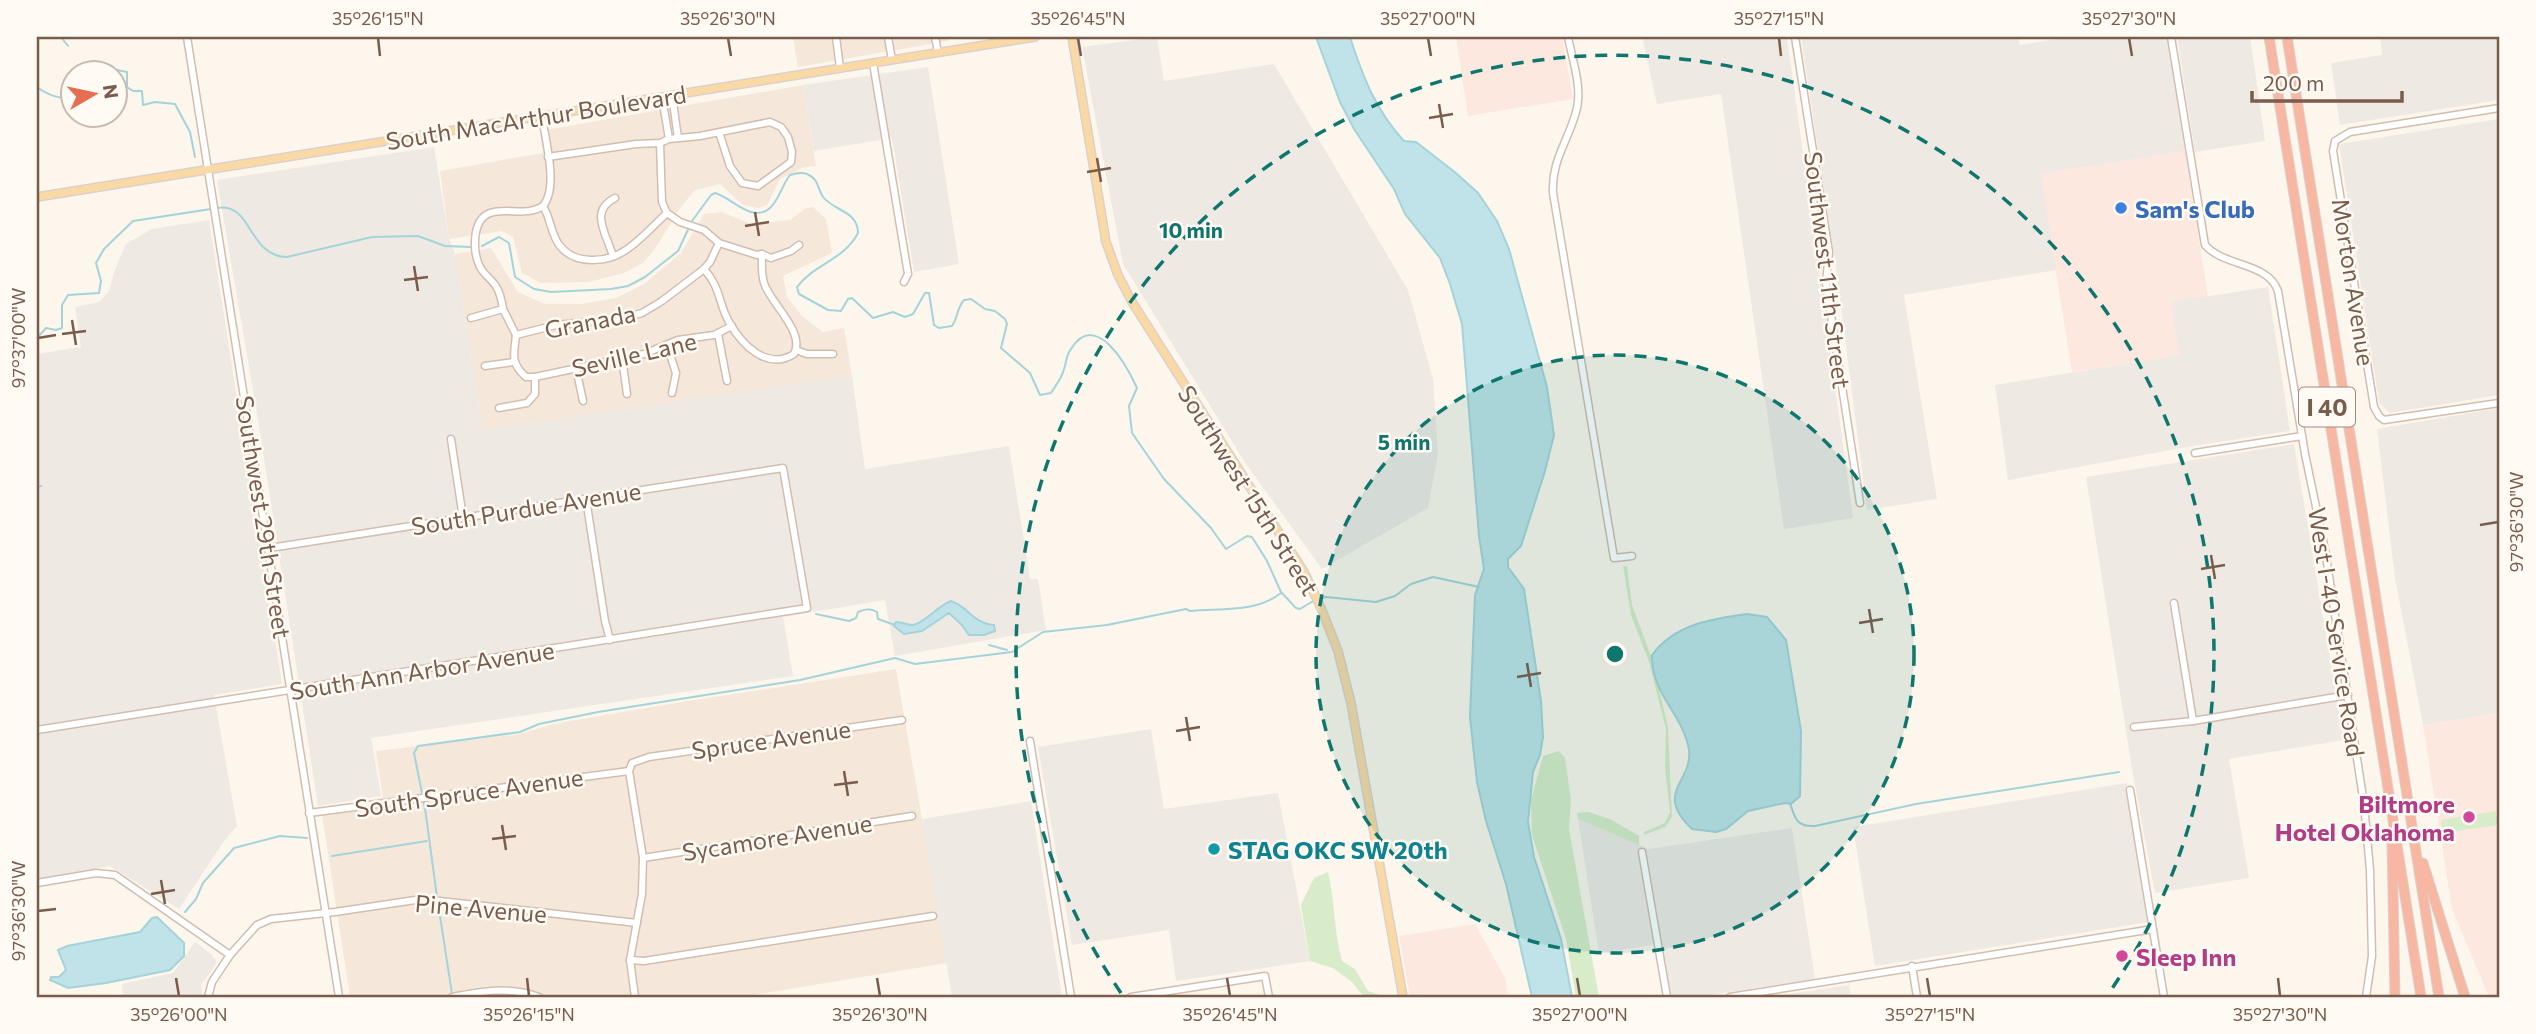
<svg xmlns="http://www.w3.org/2000/svg" width="2536" height="1034" font-family="Commissioner,sans-serif">
<style>
.residential{fill:#f5e8da}
.commercial{fill:#fde8e0}
.industrial{fill:#efe9e4}
.green{fill:#d8ecc9}
.water{fill:#bfe3e8;stroke:#a5d3da;stroke-width:2}
.lines{fill:none;stroke-linecap:round;stroke-linejoin:round}
.stream{stroke:#a5d3da;stroke-width:2}
.minor-casing{stroke:#d1beb0;stroke-width:9}
.major-casing{stroke:#dad1cd;stroke-width:10}
.highway-casing{stroke:#dad1cd;stroke-width:11}
.minor{stroke:#fff;stroke-width:6}
.major{stroke:#fbd9a5;stroke-width:7}
.highway{stroke:#f7b7a3;stroke-width:9}
.ticks{fill:none;stroke:#7a5c4d;stroke-width:2.5}
.ring{fill:none;stroke:#0f766e;stroke-width:3.5;stroke-dasharray:12 9}
.shop-dot{fill:#3f7fe0;stroke:#fffaf3;stroke-width:2.5}
.hotel-dot{fill:#d1479c;stroke:#fffaf3;stroke-width:2.5}
.culture-dot{fill:#0f9aa8;stroke:#fffaf3;stroke-width:2.5}
.labels{text-anchor:middle;dominant-baseline:central;stroke-width:5;stroke-linejoin:round;paint-order:stroke}
.shield{fill:#fffaf3;stroke:#a28b7f;stroke-width:2}
.shield-label{font-size:23px;font-weight:bold;fill:#7a5c4d}
.street-label{font-size:24px;fill:#7a5c4d;stroke:#fffaf3}
.shop-label{font-size:24px;font-weight:bold;fill:#366cbe;stroke:#fffaf3;text-anchor:start}
.hotel-label{font-size:24px;font-weight:bold;fill:#b23c85;stroke:#fffaf3;text-anchor:end}
.culture-label{font-size:24px;font-weight:bold;fill:#0d838f;stroke:#fffaf3;text-anchor:start}
.centre{fill:#0f766e;stroke:#fffaf3;stroke-width:3.5}
.ring-label{font-size:21px;text-anchor:middle;font-weight:bold;fill:#0f766e;stroke:#fffaf3;stroke-width:5;stroke-linejoin:round;paint-order:stroke}
.neatline{fill:none;stroke:#7a5c4d;stroke-width:2.5}
.ticks-label{font-size:18px;text-anchor:middle;fill:#7a5c4d}
</style>
<rect width="100%" height="100%" fill="#fdf6ec"/>
<g class="residential">
<path d="M793 37H948V41L798 67Z"/>
<path d="M803 85 816 166 804 167 780 179 767 205 759 208 743 205 720 184 695 190 680 208 655 249 643 263 624 273 589 282 541 283 522 273 513 237 502 231 449 239 440 171 543 153 540 131Z"/>
<path d="M813 207 826 219 832 253 783 276 787 297 802 316 823 332 844 328 852 376 483 430 455 254 491 248 518 292 545 304H581L616 298 644 284 681 253 704 214 721 212 752 224 790 220 806 208Z"/>
<path d="M896 669 947 963 740 997H350L321 808 383 798 376 751 520 734 553 724 682 702Z"/>
</g>
<g class="commercial">
<path d="M1456 37H1562L1573 99 1468 116Z"/>
<path d="M2185 151 2208 297 2171 303 2180 355 2072 372 2040 174Z"/>
<path d="M2499 713V997H2489L2452 909 2423 725Z"/>
<path d="M1475 924 1505 978 1508 997H1410L1399 936Z"/>
</g>
<g class="industrial">
<path d="M1157 37 1164 81 1274 64 1408 290 1433 379 1438 454 1428 508 1322 569 1246 464 1123 264 1082 47Z"/>
<path d="M1642 37H1787L1853 518 1784 529 1721 94 1657 104Z"/>
<path d="M1801 37H2018L2020 45 2069 37H2167L2185 151 2041 174 2056 270 1904 295 1937 499 1867 510 1835 260Z"/>
<path d="M2177 37H2250L2265 141 2195 152Z"/>
<path d="M2380 37H2499V100L2340 125 2331 63 2382 55Z"/>
<path d="M928 67 959 264 914 272 892 138 814 151 803 85Z"/>
<path d="M2499 119V395L2390 413 2379 403 2339 144Z"/>
<path d="M434 147 449 239 455 254 483 430 852 376 865 469 1009 446 1030 579H1038L1046 630 895 656 885 600 783 617 793 676 371 738 381 796 318 806 256 407 217 180Z"/>
<path d="M209 220 282 684 214 695 237 826 224 841 179 909 110 866 37 879V354L81 347 75 307 99 302 109 291 114 272 126 244 152 229Z"/>
<path d="M2268 287 2290 431 2193 446 2008 480 1995 385 2179 355 2171 302Z"/>
<path d="M2499 408V713L2423 725 2395 578 2377 429Z"/>
<path d="M2294 444 2344 740 2229 759 2249 878 2155 893 2133 775 2086 477Z"/>
<path d="M1151 729 1164 809 1278 793 1310 961 1176 981 1169 930 1072 945 1038 747Z"/>
<path d="M2127 783 2149 922 1875 966 1853 827Z"/>
<path d="M1031 801 1062 997H952L922 819Z"/>
<path d="M1578 819 1649 849 1792 828 1815 979 1697 997H1669L1660 944 1599 953Z"/>
<path d="M195 942 211 954 217 962 201 985 202 997H123L122 984 173 973Z"/>
<path d="M1849 985 1851 997H1769Z"/>
</g>
<g class="green">
<path d="M1623 566H1627L1632 605 1651 656 1668 727 1672 817 1665 827 1644 835V832L1665 823 1670 812 1665 768 1666 729 1649 662 1631 615Z"/>
<path d="M1559 751 1565 758 1571 800 1569 829 1599 997H1576L1566 939 1532 835 1531 800 1543 756Z"/>
<path d="M2496 811 2498 825 2443 833 2441 820Z"/>
<path d="M1588 812 1610 819 1639 836V845L1578 819 1577 813Z"/>
<path d="M1328 872C1335 901 1334 932 1342 961L1355 969 1368 991 1380 995 1381 997H1364L1352 982 1333 968 1310 961 1301 905 1314 878Z"/>
</g>
<g class="water">
<path d="M1316 37H1350C1362 75 1376 111 1404 141L1416 142 1456 173 1478 193 1497 221 1509 249 1547 387 1554 435 1545 471 1521 546 1508 559V567L1524 589 1541 701 1543 737 1540 755 1533 772 1528 822 1534 857 1561 939 1572 997H1532L1506 884 1486 821 1477 782 1470 717 1475 595 1484 569 1479 536 1462 324 1450 284 1440 258 1405 214 1394 189 1354 129 1340 102Z"/>
<path d="M951 601C969 607 972 623 994 625L995 631 984 635H969L962 625 949 613 922 631 904 634 894 626 896 622C901 622 908 625 913 625 923 624 939 605 951 601Z"/>
<path d="M1747 614 1767 617 1786 640 1801 731 1800 796 1791 804 1785 803 1748 811 1726 829 1716 832 1692 829C1653 792 1693 782 1689 750 1684 716 1651 694 1652 655 1675 624 1711 619 1747 614Z"/>
<path d="M157 917 184 943V956L170 970 106 983 68 988 50 980 51 977H59L66 970 58 950 67 946 140 932 152 918Z"/>
</g>
<g class="lines">
<g class="stream">
<path d="M61 37 68 46"/>
<path d="M89 66 95 73"/>
<path d="M104 74 117 70 127 72V87L133 91H142L143 105 155 102 175 104 190 132 195 157"/>
<path d="M37 87C46 94 62 101 74 97"/>
<path d="M217 208C253 202 247 256 287 257L372 237 418 236 445 246 471 247"/>
<path d="M482 246 499 237 509 243 515 277 534 289 551 292 611 289 628 286 645 277 678 251 692 221 711 195 715 193C731 197 752 224 770 208 779 200 782 185 790 175 796 173 801 172 807 174 819 179 817 188 823 197 834 211 858 211 858 233 844 260 814 264 797 287L799 294 828 310 841 311 848 299 852 298 873 318 893 312 905 317 913 314 925 293H929L934 325 939 328 952 326C958 317 957 308 964 300L971 299 985 309 995 311 1005 319 1007 324 1001 348 1030 373 1040 395 1051 393C1056 385 1062 378 1064 369 1067 361 1066 355 1071 349 1096 309 1127 366 1137 388L1129 406 1132 433 1164 479 1211 528 1226 549 1247 536 1252 537 1267 561 1281 592 1296 608 1300 609 1315 600"/>
<path d="M37 338 46 328 56 330 62 328V305L68 295 99 293 101 281 96 263 104 249 133 221 211 209"/>
<path d="M37 487 41 486"/>
<path d="M1320 599 1326 597 1376 602 1395 596 1411 584 1433 577 1479 587"/>
<path d="M816 614 849 621 856 618 858 612C865 609 870 608 877 612L878 619 895 625"/>
<path d="M989 645 1007 650"/>
<path d="M1790 803C1795 818 1796 827 1815 826L1916 804 2119 772"/>
<path d="M332 856 427 841"/>
<path d="M437 897 425 808 414 753 418 746 520 732 539 724 598 712 800 680 895 658 915 664 1012 652 1043 632 1107 625 1186 609 1190 611C1220 608 1256 613 1281 593"/>
<path d="M438 903 452 994"/>
<path d="M185 912 196 899 203 883 234 848 280 836 307 838"/>
</g>
<g class="minor-casing">
<g id="minor">
<path d="M187 37 339 997"/>
<path d="M836 37 840 68"/>
<path d="M888 37 892 60"/>
<path d="M935 37 938 52"/>
<path d="M1568 37C1572 58 1582 87 1577 108 1570 139 1551 159 1553 193L1614 558 1632 556"/>
<path d="M1795 37 1829 252 1826 283 1860 503"/>
<path d="M2171 37 2205 245C2224 267 2268 262 2278 291L2305 454 2325 550 2364 804 2370 870 2372 956 2366 997"/>
<path d="M873 63 908 274 904 282"/>
<path d="M672 95 678 138"/>
<path d="M662 97 669 139"/>
<path d="M2499 108 2350 132 2335 141 2333 151 2374 407 2379 416 2384 420 2499 403"/>
<path d="M542 116C545 140 559 187 543 206"/>
<path d="M548 157 636 144 660 143 669 139 700 136 770 122 781 127 788 137 792 152 791 162 758 186 742 183 730 166 719 132"/>
<path d="M667 213 680 222 704 230 719 243 757 255 762 254 771 258 791 251 799 245"/>
<path d="M613 256C606 233 589 211 615 198"/>
<path d="M704 269C721 288 718 302 729 322 742 345 767 371 794 354 806 332 770 303 764 283 761 273 762 263 762 254"/>
<path d="M503 309 516 335"/>
<path d="M471 318 503 309C502 303 501 295 497 288 493 280 484 275 480 267 473 253 471 220 490 213 507 207 526 217 543 206 551 219 551 235 560 246 575 265 607 263 626 250 641 240 654 225 667 213L662 202 660 143"/>
<path d="M718 334 727 381"/>
<path d="M516 335C514 354 510 363 526 377H535L644 354 678 340 714 335 732 326"/>
<path d="M516 335 556 325 620 319 642 313 662 301 704 269 710 262 719 243"/>
<path d="M667 345 676 373 672 393"/>
<path d="M796 350 807 354H833"/>
<path d="M622 358 627 394"/>
<path d="M485 366 513 362"/>
<path d="M576 368 583 401"/>
<path d="M499 408 527 403 535 394V377"/>
<path d="M451 439 463 518"/>
<path d="M2195 453 2302 436"/>
<path d="M586 499 605 621 610 640"/>
<path d="M2174 603 2193 721"/>
<path d="M2134 727 2193 721 2348 695"/>
<path d="M37 730 807 608 783 468 270 548"/>
<path d="M1030 741 1071 997"/>
<path d="M2130 790 2164 997"/>
<path d="M309 813 629 771"/>
<path d="M1642 852 1667 997"/>
<path d="M643 858 912 816"/>
<path d="M37 883 96 873 115 875 230 955"/>
<path d="M630 960 644 961 933 916"/>
<path d="M1912 966 1917 997"/>
<path d="M208 997 212 982 230 955 257 925 271 919 335 912 422 899 637 923"/>
<path d="M452 997C482 991 509 986 539 997"/>
<path d="M635 997 630 960 642 894 643 858 629 771 632 763 649 757 902 720"/>
<path d="M1131 997 1265 976 1269 997"/>
<path d="M1730 997 2153 929"/>
</g>
</g>
<g class="major-casing">
<g id="major">
<path d="M1072 37 1106 242 1118 275 1132 302 1304 572 1321 608 1338 651 1351 703 1403 997"/>
<path d="M37 197 1035 37"/>
</g>
</g>
<g class="highway-casing">
<g id="highway">
<path d="M2269 37 2421 997"/>
<path d="M2287 37 2439 997"/>
<path d="M2392 840 2395 997"/>
<path d="M2423 863 2465 997"/>
</g>
</g>
<use href="#minor" class="minor"/>
<use href="#major" class="major"/>
<use href="#highway" class="highway"/>
</g>
<path class="ticks" d="M378 38 380 56M728 38 731 56M1078 38 1081 56M1428 38 1431 56M1779 38 1781 56M2129 38 2132 56M1439 104 1443 128M1429 118 1453 114M1097 158 1101 182M1087 172 1111 168M755 212 759 236M745 226 769 222M414 266 418 291M404 280 428 277M72 320 76 345M62 334 86 331M38 338 56 335M2480 525 2498 522M2211 555 2215 579M2201 569 2225 565M1869 609 1873 633M1859 623 1883 619M1527 663 1531 687M1517 677 1541 673M1186 717 1190 741M1176 731 1200 727M844 771 848 796M834 785 858 782M502 825 506 850M492 839 516 836M161 880 165 904M151 894 175 890M38 911 56 909M176 978 179 996M527 978 529 996M877 978 880 996M1227 978 1230 996M1577 978 1580 996M1927 978 1930 996M2278 978 2280 996"/>
<circle cx="1615" cy="654" r="299" fill="#0f766e" fill-opacity=".12"/>
<g class="ring">
<circle cx="1615" cy="654" r="299"/>
<path d="M1121 993A599 599 0 1 1 2109 993"/>
</g>
<circle class="shop-dot" cx="2121" cy="208" r="7"/>
<g class="hotel-dot">
<circle cx="2469" cy="817" r="7"/>
<circle cx="2122" cy="956" r="7"/>
</g>
<circle class="culture-dot" cx="1214" cy="849" r="7"/>
<g class="labels">
<rect class="shield" x="2299" y="387.5" width="56" height="39" rx="5"/>
<g class="shield-label">
<text x="2327" y="407">I 40</text>
</g>
<g class="street-label">
<text transform="translate(536 117) rotate(-9)">South MacArthur Boulevard</text>
<text transform="translate(1828 270) rotate(83)">Southwest 11th Street</text>
<text transform="translate(2354 282) rotate(81)">Morton Avenue</text>
<text transform="translate(590 321) rotate(-11)">Granada</text>
<text transform="translate(634 354) rotate(-13)">Seville Lane</text>
<text transform="translate(1249 490) rotate(58)">Southwest 15th Street</text>
<text transform="translate(526 508) rotate(-9)">South Purdue Avenue</text>
<text transform="translate(264 517) rotate(81)">Southwest 29th Street</text>
<text transform="translate(2337 632) rotate(81)">West I-40 Service Road</text>
<text transform="translate(422 670) rotate(-9)">South Ann Arbor Avenue</text>
<text transform="translate(771 739) rotate(-8)">Spruce Avenue</text>
<text transform="translate(469 792) rotate(-8)">South Spruce Avenue</text>
<text transform="translate(777 837) rotate(-9)">Sycamore Avenue</text>
<text transform="translate(481 908) rotate(5)">Pine Avenue</text>
</g>
<g class="shop-label">
<text x="2135" y="208">Sam's Club</text>
</g>
<g class="hotel-label">
<text x="2455" y="803">Biltmore<tspan x="2455" dy="28">Hotel Oklahoma</tspan></text>
<text x="2136" y="956" text-anchor="start">Sleep Inn</text>
</g>
<g class="culture-label">
<text x="1228" y="849">STAG OKC SW 20th</text>
</g>
</g>
<circle cx="1615" cy="654" r="10" class="centre"/>
<g class="ring-label">
<text x="1191" y="238">10 min</text>
<text x="1404" y="450">5 min</text>
</g>
<rect width="2536" height="1034" fill="none" stroke="#fffaf3" stroke-width="77"/>
<g transform="translate(94 94) rotate(81)"><circle r="33" fill="#fffaf3" stroke="#cabbb1" stroke-width="2"/>
<path d="M0-5L12 26L0 18L-12 26Z" fill="#e76f51"/>
<text y="-10" font-size="19" font-weight="bold" text-anchor="middle" fill="#7a5c4d">N</text>
</g>
<path d="M2252 91v10h150v-10" fill="none" stroke="#7a5c4d" stroke-width="3.5"/>
<text x="2263" y="91" font-size="21" fill="#7a5c4d" stroke="#fffaf3" stroke-width="5" paint-order="stroke">200 m</text>
<rect x="38" y="38" width="2460" height="958" class="neatline"/>
<g class="ticks-label">
<text x="378" y="25">35°26'15"N</text>
<text x="728" y="25">35°26'30"N</text>
<text x="1078" y="25">35°26'45"N</text>
<text x="1428" y="25">35°27'00"N</text>
<text x="1779" y="25">35°27'15"N</text>
<text x="2129" y="25">35°27'30"N</text>
<text transform="translate(19 338) rotate(-90)" y="6">97°37'00"W</text>
<text transform="translate(2517 522) rotate(-90)" y="6">97°36'30"W</text>
<text transform="translate(19 911) rotate(-90)" y="6">97°36'30"W</text>
<text x="179" y="1021">35°26'00"N</text>
<text x="529" y="1021">35°26'15"N</text>
<text x="880" y="1021">35°26'30"N</text>
<text x="1230" y="1021">35°26'45"N</text>
<text x="1580" y="1021">35°27'00"N</text>
<text x="1930" y="1021">35°27'15"N</text>
<text x="2280" y="1021">35°27'30"N</text>
</g>
</svg>
